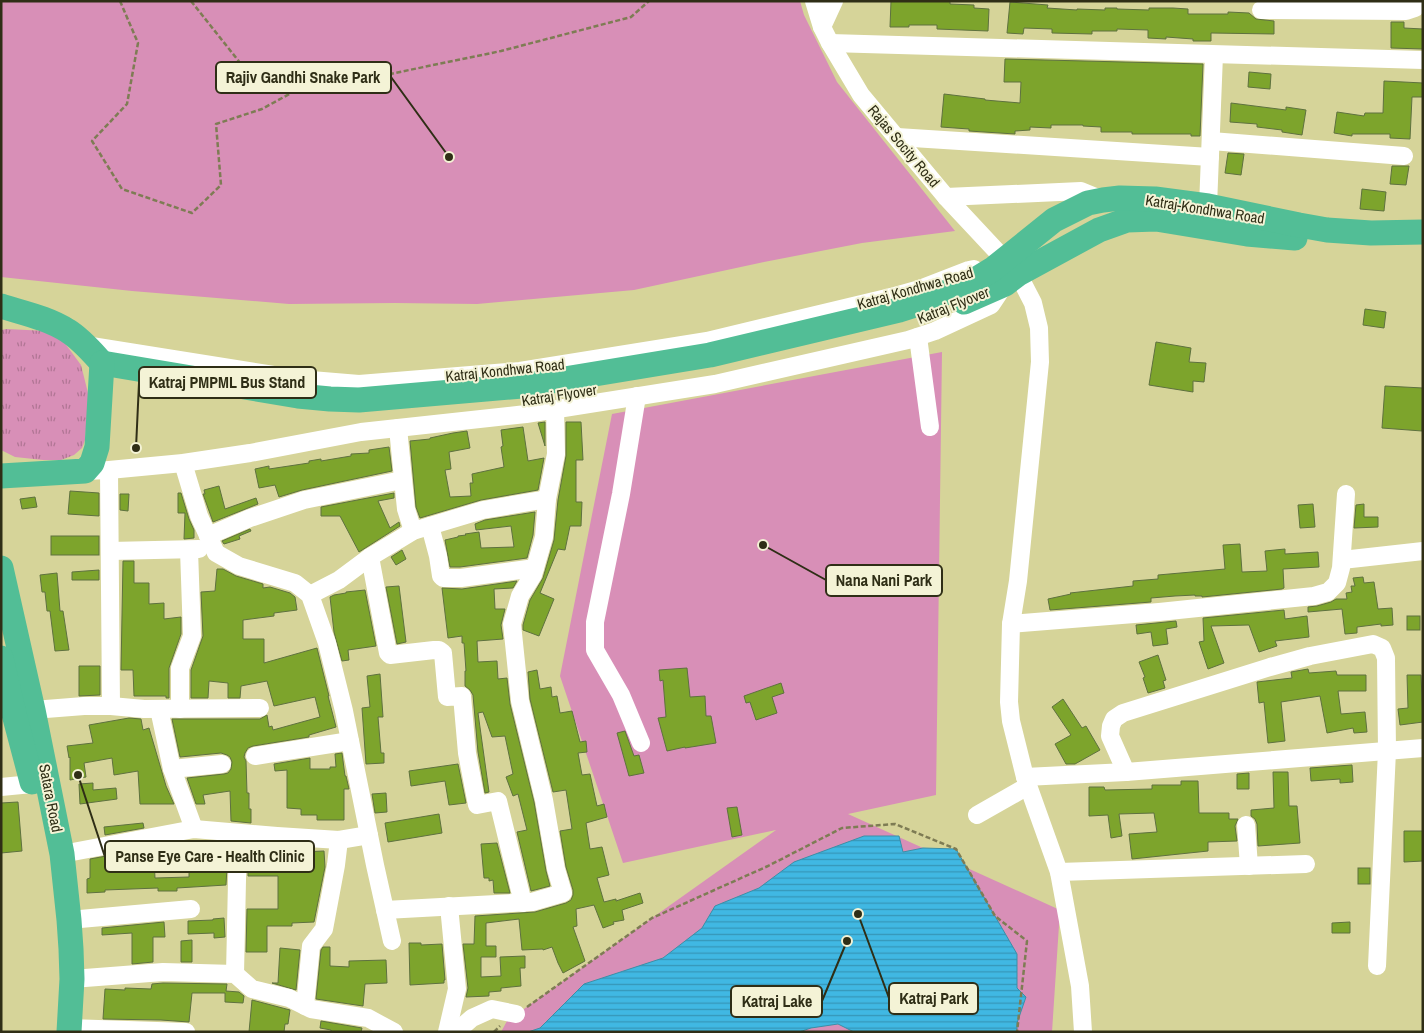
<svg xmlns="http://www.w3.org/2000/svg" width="1424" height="1033" font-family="'Archivo Narrow',sans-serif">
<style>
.grass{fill:url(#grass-tufts)}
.park{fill:#d88fb7}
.water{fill:url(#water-rules);stroke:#3b8fa6}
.building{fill:#7da42c;stroke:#5e713f}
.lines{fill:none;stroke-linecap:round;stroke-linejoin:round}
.path{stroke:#7e7c54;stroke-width:2.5;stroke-dasharray:5 2.5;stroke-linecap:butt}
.minor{stroke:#fff;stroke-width:18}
.highway{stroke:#52be96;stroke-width:25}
.labels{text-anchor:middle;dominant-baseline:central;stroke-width:4;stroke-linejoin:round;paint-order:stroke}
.street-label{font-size:15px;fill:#2f2e16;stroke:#f4f3d6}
.leader{fill:none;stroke:#2f2e16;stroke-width:2}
.callout-dot{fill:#2f2e16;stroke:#f4f3d6;stroke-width:2}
.callout{fill:#f4f3d6;stroke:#2f2e16;stroke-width:2}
.callout-label{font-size:16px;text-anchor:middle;font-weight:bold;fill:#2f2e16}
</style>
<defs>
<pattern id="grass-tufts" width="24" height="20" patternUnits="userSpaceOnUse" patternTransform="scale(1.25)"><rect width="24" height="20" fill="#d88fb7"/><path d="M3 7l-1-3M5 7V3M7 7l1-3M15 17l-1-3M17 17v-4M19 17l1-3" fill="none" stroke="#b07594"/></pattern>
<pattern id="water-rules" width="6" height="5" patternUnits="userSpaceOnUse" patternTransform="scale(1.25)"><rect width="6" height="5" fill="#40b8e3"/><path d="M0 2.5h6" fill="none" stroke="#3696b7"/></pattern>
</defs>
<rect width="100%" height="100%" fill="#d6d499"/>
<path class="grass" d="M7 329 47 331 64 342 81 365 89 397 85 440 82 448 74 455 61 460H43L15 457 1 450V330Z"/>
<g class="park">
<path d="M1 1H800L804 15 837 82 955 231 862 243 764 262 634 290 477 304 395 303 289 304 132 291 1 277Z"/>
<path d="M942 352 936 795 848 814 1060 910 1052 1032H501L507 1021 776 830 623 863 560 676 612 414Z"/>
</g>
<path class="water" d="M864 836H899L903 852 923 848 956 849 1017 954V988L1026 997 1017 1023V1032H854L838 1024 811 1028 799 1032H528L540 1028 584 984 663 958 702 928 715 906 759 888 794 862Z"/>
<g class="building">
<path d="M891 1H950V4L974 5V8L989 9 988 31 937 29V25H909V27H890Z"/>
<path d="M1010 2 1048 5 1047 8 1077 10V9L1105 10V8H1117V9L1149 10V8H1173L1188 9V14H1228V12L1249 13 1256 19 1274 21V34L1211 33V41H1193V39L1166 37V39L1148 38V30L1117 29V31H1092V34L1052 33V29L1024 28 1023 34 1007 33Z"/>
<path d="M1391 22H1404V28L1423 29V49L1391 48Z"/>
<path d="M1005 59 1203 64 1200 136H1191V134H1132V132H1101V127L1083 126V125H1051V128L1030 127V130L1015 131V134L969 131V129L941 127 944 94 985 99V100L1020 103 1021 82H1004Z"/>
<path d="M1249 72 1271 74 1270 89 1248 87Z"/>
<path d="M1384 81 1423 83V97H1412L1410 139 1390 138V134H1352V136L1334 133 1337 112 1364 116 1365 113H1383Z"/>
<path d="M1231 103 1286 110V107L1306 110 1302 135 1282 132V130L1257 127V124L1230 122Z"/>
<path d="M1228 153 1244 154 1241 175 1225 173Z"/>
<path d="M1392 166H1409L1406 185 1390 184Z"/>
<path d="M1362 189 1386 192 1384 211 1360 209Z"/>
<path d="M1365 309 1386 312 1384 328 1363 325Z"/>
<path d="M1156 342 1191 348 1189 362 1206 363 1204 382 1193 381V392L1149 385Z"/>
<path d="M1385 386 1423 388 1422 431 1382 428Z"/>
<path d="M545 422V446L538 423Z"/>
<path d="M566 422H581L583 460H576V502H582L581 526H570L565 550 558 549 540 593 554 599 539 636 523 630V625L530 600 543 578 554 540 558 500 566 456Z"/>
<path d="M523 427 528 461 544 458 538 490 481 500 420 518 416 507 410 441 430 439V438L453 433 467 431 470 448 449 452 451 469 445 470 450 497 471 496 470 483H473L472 474 504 467 501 447 503 446 501 430Z"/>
<path d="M389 447 392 471 302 490 279 497 275 485 259 488 255 469 269 466V469L309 463V461L321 459V461L351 456V454L369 453V450Z"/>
<path d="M219 486 225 509 256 498 258 504 213 522 203 494H205L204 490Z"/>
<path d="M70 491 99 493V516L68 514Z"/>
<path d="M178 493H181L189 519 194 530V538L184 539 185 513H178Z"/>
<path d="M394 493V498L378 501 390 528 399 522 400 526 359 552 340 516H321V507Z"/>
<path d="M120 494H129L128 511 120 510Z"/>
<path d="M35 497 37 507 22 509 20 499Z"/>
<path d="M1313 504 1315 527 1300 528 1298 505Z"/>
<path d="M1364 504V517H1378V527L1354 528 1356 505Z"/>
<path d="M535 512 533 535 527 558 460 567H450L445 540 458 537V536L466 535 465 534 479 532 481 548 514 547 511 526 476 530 475 524 485 520Z"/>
<path d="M250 529 251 531 239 536 240 539 224 544 222 541Z"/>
<rect x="51" y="536" width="48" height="19"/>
<path d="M1240 544 1242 572 1267 571 1265 551 1285 549V554L1318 552 1319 567 1283 569 1284 588 1282 589 1202 597V596H1195V595L1175 596 1151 598V602L1050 610 1048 599 1071 594 1070 593 1133 586V581L1158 579V575L1225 569 1223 545Z"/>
<path d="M402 550 406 559 396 565 391 557Z"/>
<path d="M123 561H134V583H149V604L164 603V619L181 617V634L169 668V698H166V696H134L133 670H121Z"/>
<path d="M217 569H223L236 576 263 584V588L270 587 290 593 295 597 297 610 274 613V616L243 620V639H264V663L317 648 329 696H328L336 727 309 735V737L253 746 248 748 245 753 244 757 246 761 247 793H249V809H251V823L231 821 230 791 203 795 205 804H196L187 778 224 774 228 773 231 769 232 762 230 757 227 755 221 753 180 757 172 719H260L267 715 269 727 272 726 273 730 320 717 315 697 274 706 267 681 241 686 240 698H228V683L209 681 208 698H191V670L203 636 201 592 215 591Z"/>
<path d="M99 570V580H72V572Z"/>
<path d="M57 573 60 611H63L69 650 55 651 50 611H47L45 592H42L40 575Z"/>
<path d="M1363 577 1364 583 1374 582 1378 609 1392 608 1393 625 1381 626V624L1357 627V633L1345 634 1342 609 1308 612V607L1317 606 1331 602 1336 599H1347L1346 593 1352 592 1351 586H1355L1353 578Z"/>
<path d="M517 581 513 588 494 589 495 609H505L501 625 503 639 477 641 478 662 497 661 498 679 507 678 510 704 534 802 546 871 550 886 531 891 517 832 527 830 518 794 513 796 506 777 513 774 505 736 492 737 483 712 478 713 489 792 485 793 478 752 473 695 470 690 465 686V671H466L464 643H462V636L448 638 442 588 462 589Z"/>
<path d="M399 586 406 642 397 644 386 587Z"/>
<path d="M365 590 376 646 348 650 349 660 342 661 334 632 330 597 334 595 346 593V592Z"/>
<path d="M1284 610 1285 619 1307 616 1309 637 1275 641 1277 646 1259 652 1249 625 1211 626 1224 663 1208 669 1199 642 1204 641 1203 618Z"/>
<rect x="1407" y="616" width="13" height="14"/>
<path d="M1176 621 1177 627 1166 629 1168 644 1153 646 1151 632 1137 634 1136 625Z"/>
<path d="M1158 655 1166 680 1163 681 1165 688 1148 693 1143 678 1145 677 1139 662Z"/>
<path d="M79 666H100V695L79 696Z"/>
<path d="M687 668 690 697 705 696 706 716H711L716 743 685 748V747L667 751 658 718 666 717 663 680 660 681 659 670Z"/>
<path d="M1308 669 1309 673 1336 671 1337 675H1366V691H1338L1341 714 1365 712 1367 732 1354 733 1353 728 1327 733 1320 696 1281 702 1285 741 1268 743 1264 702 1259 703 1257 682 1292 678 1291 672Z"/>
<path d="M537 670 540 689 551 687 552 697 557 696 560 713 572 711 580 742 586 741 587 752 578 753 582 775 590 774 597 806 604 804 607 817 586 823 590 849 602 847 609 875 597 878 604 902 616 899V901L640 893 643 903 622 910 624 920 613 922 614 924 603 928 594 905 576 909 577 926 573 927 585 961 563 973 558 963 552 947 543 950V949L522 950 519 919 486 923V946H496V957H481V977L501 976 500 957 525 956V968H520L521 986 501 988V991L489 992V996L466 997 468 988 463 944H474L475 916 535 912 566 903 571 900 573 895V890L566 867 560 831 572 829 566 790 553 792 530 699 528 672Z"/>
<path d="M380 674 383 717H378L381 753H384V763L366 764 362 708 370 707 367 676Z"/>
<path d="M1407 675H1421L1423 722 1400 725 1398 709 1408 708Z"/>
<path d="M781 683 784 693 772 697 777 713 756 720 750 702 746 703 744 696Z"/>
<path d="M1063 699 1082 728 1086 726 1100 750 1075 764H1066L1055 744 1071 735 1052 707Z"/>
<path d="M129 718 141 719 143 730 149 728 166 786 174 804H140L138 771 114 775 112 758 84 763 86 777 70 780V757L69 758 67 746 93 743 89 725Z"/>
<path d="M625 731 634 756 639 755 644 773 629 776 617 733Z"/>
<path d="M342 753 345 776H346L349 789H344V820H317V815H301V809L287 808V770L275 771 274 764 310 758V769H330V767H336L335 754Z"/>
<path d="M458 764 466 803 449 805 445 781 411 786 409 771Z"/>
<path d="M1352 765 1353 782 1340 783V779L1311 781 1310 768Z"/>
<path d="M1273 772H1288L1289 806H1297L1300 843 1258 846 1257 824 1255 819 1251 816V810L1274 808Z"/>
<path d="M1249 773V789H1237V774Z"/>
<path d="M1181 781H1198L1199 813H1229V819H1238L1235 826 1237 841 1208 842V851L1132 859 1129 834 1157 832 1154 813 1119 814 1122 836 1111 838 1108 815 1089 816V787H1104L1105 790 1152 789V785H1181Z"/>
<path d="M93 783V790L116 788 117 799 80 804 79 784Z"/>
<path d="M386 793 387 812 375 813 372 794Z"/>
<path d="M18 802 22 851 1 853V803Z"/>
<path d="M737 807 742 835 732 837 727 808Z"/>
<path d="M439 814 442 833 388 842 385 823Z"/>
<path d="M143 823 144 828 105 835 104 827Z"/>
<path d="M1404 831H1423V861L1404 862Z"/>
<path d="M188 841 190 856 154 859 155 878 189 877V867L198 866 199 869 227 867 226 885 177 888V891H158V888L105 890V892L87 893V879L90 878V859Z"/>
<path d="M497 843 510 893H494L493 880 489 881V878H484L481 844Z"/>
<path d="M264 848 300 849V852L324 851 325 867 314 922 292 923V926H267V952H246L247 909H278V876H248V861H265Z"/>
<rect x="1358" y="868" width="12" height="16"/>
<path d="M224 918 225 937 214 938V933L188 934V921L213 920V919Z"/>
<path d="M164 922 165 937H153V962L132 964V933L102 935V928Z"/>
<path d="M1350 922V933H1332V923Z"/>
<path d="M192 940V962H181V941Z"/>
<path d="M409 943H421V945L442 944 445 980H444V983L410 985Z"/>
<path d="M323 947H330V966L349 967V961L386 960 387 983 365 984 363 1006 316 999 321 950Z"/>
<path d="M280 948 300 950 296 990 272 983H278Z"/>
<path d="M163 983 227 984 226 991 239 992 244 996 243 1003 225 1002V993H192L189 1022 161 1020 103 1019 105 989 125 990V988L151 989 152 984Z"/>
<path d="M252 1000 290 1010 288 1024H285L284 1032H249Z"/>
<path d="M321 1021 362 1028 361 1032H331V1030L320 1028Z"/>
</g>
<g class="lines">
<g class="path">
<path d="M120 1 138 43 127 104 92 141 122 189 192 213 221 185 216 124 262 109 313 81"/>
<path d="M191 1 241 64 276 80H361L501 51 631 17 649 1"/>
<path d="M527 1007 652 918 768 866 842 828 895 824 956 849 995 916 1027 941 1017 1032"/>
<path d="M494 1032 500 1026"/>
</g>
<g class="minor">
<path d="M814 1 822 27 830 43 861 95 946 197 1018 274 1033 303 1039 328 1040 362 1018 581 1011 624 1009 702 1011 721 1025 777 1059 872 1080 986 1083 1032"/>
<path d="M1261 10 1406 11 1415 8 1418 1"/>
<path d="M822 27 834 1"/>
<path d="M830 43 1423 60"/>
<path d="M897 137 1210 157"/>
<path d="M1211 141 1404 156"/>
<path d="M946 197 1081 191 1103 200"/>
<path d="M1208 206 1214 55"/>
<path d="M918 337 930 427"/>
<path d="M85 345 299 379 359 384 520 371 707 341 895 296 920 289 969 270 974 269"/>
<path d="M637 396 621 494 595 622V650L621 695 641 743"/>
<path d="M398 428 406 509 413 531"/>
<path d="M183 463 199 516 216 553 239 566 295 583 310 595 327 643 344 711 375 865 392 941"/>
<path d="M109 470 111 706"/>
<path d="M85 471 109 470 183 463 250 453 361 432 526 414 715 384 908 340 935 331 991 305 1005 284"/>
<path d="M430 526 438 556 441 576 443 578H461L535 568"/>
<path d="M208 536 250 518 304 500 402 480"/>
<path d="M110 551 199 549"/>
<path d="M370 557 388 653 390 655 434 650H439L443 653 447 697 462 696 467 753 477 805 498 801 523 903"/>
<path d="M1342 560 1423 551"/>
<path d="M310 595 339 580 370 557 413 531 483 510 547 499"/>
<path d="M1011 624 1159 612 1314 596 1328 592 1337 583 1341 568 1346 494"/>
<path d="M159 709 172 769 194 829"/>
<path d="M180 709V668L192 636 189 550"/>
<path d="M22 712 33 710 84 706H111L144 709 260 708"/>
<path d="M255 756 350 741"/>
<path d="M172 769 222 764"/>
<path d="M1126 772 1110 736 1111 726 1114 719 1123 713 1270 667 1310 656 1373 644 1382 648 1386 658 1387 751 1377 966"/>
<path d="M1025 777 1126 772 1423 748"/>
<path d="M1 787 32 784"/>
<path d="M977 815 1028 786"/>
<path d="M1246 825 1249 866"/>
<path d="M62 854 194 829 277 836 339 840 369 835"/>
<path d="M1059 872 1306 864"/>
<path d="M385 910 532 902 563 893 556 869 544 800 520 701 512 624 520 596 533 575 544 537 547 499 556 454 555 409"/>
<path d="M69 920 191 909"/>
<path d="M235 974 238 833"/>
<path d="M72 979 163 972 235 974 252 989 289 998 311 1009 368 1018 394 1032"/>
<path d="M305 1006 311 946 324 929 336 865 339 840"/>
<path d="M69 1028 186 1032"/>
<path d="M447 1032 457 989 449 906"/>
<path d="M456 1032 472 1018 492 1009 516 1014"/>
</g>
<g class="highway">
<path d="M964 302 1005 284 1018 274 1099 230 1127 220 1156 219 1247 234 1295 238"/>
<path d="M1 306C23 313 48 318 68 331 81 339 92 352 102 363"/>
<path d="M102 363 298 396 330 399 359 400 522 386 710 355 899 310 924 302 975 280 993 269 1054 220 1088 203 1103 200 1120 198 1155 199 1208 206 1299 225 1327 230 1371 233 1423 232"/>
<path d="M1 476 85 471 92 463 97 447 102 363"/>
<path d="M1 568 33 710 62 854 69 920 71 949 72 979 69 1032"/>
<path d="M1 658 14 714 32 782"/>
</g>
</g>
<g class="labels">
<g class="street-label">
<text transform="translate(904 146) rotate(50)">Rajas Socity Road</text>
<text transform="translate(1205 209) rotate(9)">Katraj-Kondhwa Road</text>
<text transform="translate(915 288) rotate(-16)">Katraj Kondhwa Road</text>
<text transform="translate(953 305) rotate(-22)">Katraj Flyover</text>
<text transform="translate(505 370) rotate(-6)">Katraj Kondhwa Road</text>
<text transform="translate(559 395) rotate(-9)">Katraj Flyover</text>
<text transform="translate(51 798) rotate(79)">Satara Road</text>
</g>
</g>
<path class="leader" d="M449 157L391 77M136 448L139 383M763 545L826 580M78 775L105 857M858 914L889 998M847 941L822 1001"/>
<g class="callout-dot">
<circle cx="449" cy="157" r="5"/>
<circle cx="136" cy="448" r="5"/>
<circle cx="763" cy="545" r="5"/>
<circle cx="78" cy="775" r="5"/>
<circle cx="858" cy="914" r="5"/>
<circle cx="847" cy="941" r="5"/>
</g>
<g class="callout">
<rect x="216" y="62" width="175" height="31" rx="5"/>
<rect x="139" y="367" width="177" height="31" rx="5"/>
<rect x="826" y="565" width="116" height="31" rx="5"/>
<rect x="105" y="841" width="209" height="31" rx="5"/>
<rect x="889" y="983" width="89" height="31" rx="5"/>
<rect x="731" y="986" width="91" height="31" rx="5"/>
</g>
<g class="callout-label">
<text x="303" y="83">Rajiv Gandhi Snake Park</text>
<text x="227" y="388">Katraj PMPML Bus Stand</text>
<text x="884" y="586">Nana Nani Park</text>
<text x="210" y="862">Panse Eye Care - Health Clinic</text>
<text x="934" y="1004">Katraj Park</text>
<text x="777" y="1007">Katraj Lake</text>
</g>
<rect width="1424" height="1033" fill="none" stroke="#2f2e16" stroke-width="5"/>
</svg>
